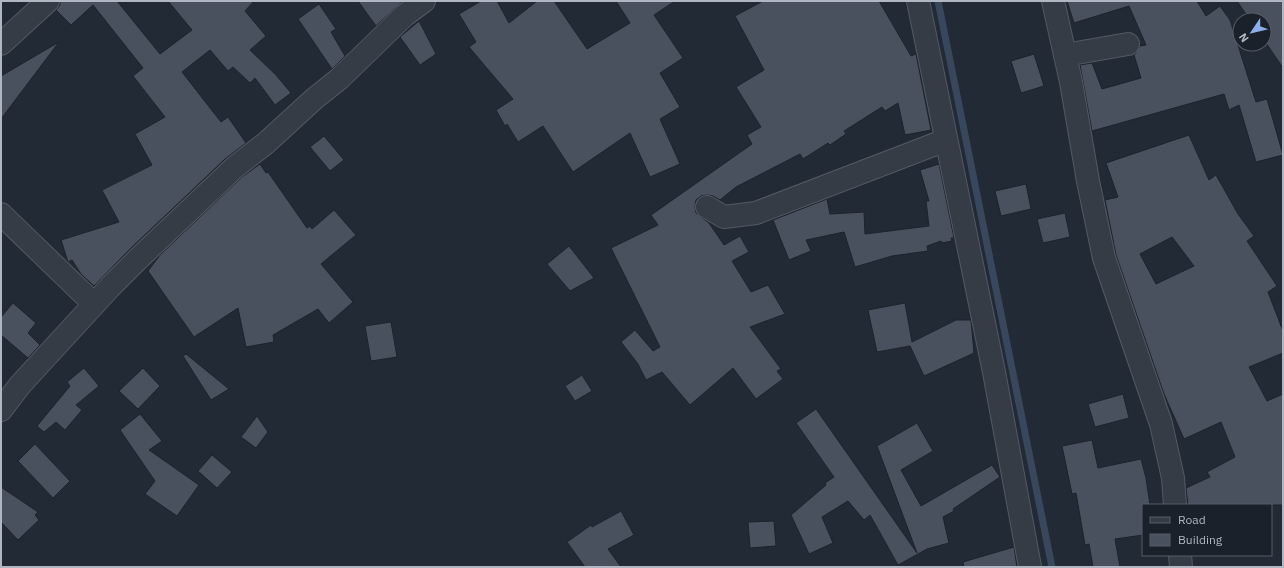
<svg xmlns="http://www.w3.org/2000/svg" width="1284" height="568" font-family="'IBM Plex Sans',sans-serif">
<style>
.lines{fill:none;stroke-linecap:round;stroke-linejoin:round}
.stream{stroke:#39475d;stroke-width:7}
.building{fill:#49515f;stroke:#1d232c;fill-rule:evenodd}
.minor-casing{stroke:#535a64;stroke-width:24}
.minor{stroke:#363c46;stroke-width:22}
</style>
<rect width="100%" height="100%" fill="#222a35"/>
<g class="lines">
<path class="stream" d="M938 1 1052 567"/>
</g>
<g class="building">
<path d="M60 1H117L160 54 192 30 168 1H254L245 11 266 36 250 50 276 75 291 93 275 105 255 78 250 83 233 67 228 71 210 50 182 72 221 122 228 117 246 143 225 159 130 249 94 286 81 274 72 260 68 262 61 240 119 222 102 190 152 165 135 134 165 117 133 76 143 68 93 5 71 25 56 10 60 5Z"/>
<path d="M358 1H403L376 26Z"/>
<path d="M481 1H497L509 23 537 1H554L587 49 630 23 616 1H675L654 15 683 58 660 73 680 107 660 119 680 164 650 177 630 133 573 172 543 126 518 142 507 124 505 126 496 110 513 99 469 47 476 42 459 14Z"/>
<path d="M763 1H879L911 56 916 54 931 130 905 135 898 103 885 111 882 107 844 131 846 134 830 145 828 143 803 159 800 154 736 187 720 200 713 196 707 195 701 196 696 200 695 207 696 213 709 223 724 245 740 236 749 252 732 261 751 292 768 285 785 314 750 327 781 369 777 371 783 379 756 399 733 368 690 405 662 372 646 380 638 364 621 342 635 330 653 351 660 347 611 248 658 225 651 215 752 144 747 135 761 127 736 87 764 70 735 16Z"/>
<path d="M1067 1H1197L1206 16 1220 6 1230 20 1256 102 1267 99 1283 155 1256 162 1239 105 1229 110 1224 94 1092 131 1080 65 1092 63 1102 89 1141 78 1134 55 1136 53 1140 46 1146 45 1129 6 1074 23Z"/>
<path d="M1237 1H1283V68L1264 40V20H1250Z"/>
<path d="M319 4 336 29 331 32 345 56 332 69 298 19Z"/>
<path d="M419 21 436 54 420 65 400 37Z"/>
<path d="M59 42 1 119V76Z"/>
<path d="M1034 54 1044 86 1021 93 1011 61Z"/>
<path d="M1189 135 1209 180 1216 175 1238 214 1254 236 1247 241 1277 286 1268 292 1283 331V353L1249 367 1267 401 1283 394V505H1188L1186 488 1210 477 1207 472 1235 457 1221 422 1184 439 1164 394 1116 255 1105 200 1118 197 1106 163ZM1172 237 1194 266 1156 284 1140 254Z"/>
<path d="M324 136 344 160 330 171 310 147Z"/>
<path d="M260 164 266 173 268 172 307 228 310 226 312 229 334 210 356 235 321 264 353 302 329 323 318 309 273 335 274 342 246 347 238 308 194 337 148 271 160 255 242 177Z"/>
<path d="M939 164 954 238H951L952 241 942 243 941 241 927 246 928 251 892 256 855 267 844 232 806 240 811 251 789 260 773 220 827 199 830 214 864 212 865 234 929 226 926 201H929L920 170Z"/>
<path d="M1026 184 1031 209 1001 216 995 191Z"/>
<path d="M1065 213 1070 237 1043 243 1037 219Z"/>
<path d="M569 246 594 278 570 291 547 264Z"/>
<path d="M13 303 36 323 28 333 40 345 28 358 1 335V317Z"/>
<path d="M905 303 912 342 956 320H971L974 353 924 376 910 346 877 352 868 310Z"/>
<path d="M391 322 397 357 371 361 365 326Z"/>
<path d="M186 354 229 389 211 400 183 356Z"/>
<path d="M84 368 99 386 76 405 82 410 65 430 56 422 44 432 37 426 70 386 67 382Z"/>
<path d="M143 368 160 386 138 409 119 391Z"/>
<path d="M582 375 592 391 575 401 565 386Z"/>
<path d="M1123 394 1129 418 1095 427 1088 404Z"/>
<path d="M816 409 917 553 877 446 917 423 933 451 901 470 921 506 992 465 1000 477 953 509 954 511 943 517 949 543 927 549 898 565 870 515 864 520 848 501 822 517 833 543 809 554 791 515 826 485 825 483 834 477 796 423Z"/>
<path d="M140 414 162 441 149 450 199 485 177 516 145 494 155 481 120 430Z"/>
<path d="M257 416 268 432 256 448 241 437Z"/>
<path d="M1092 440 1098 468 1141 459 1146 478 1150 505H1143V535L1115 539 1120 567H1093L1089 544 1085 545 1076 493 1072 494 1062 446Z"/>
<path d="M35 444 70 481 53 498 18 461Z"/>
<path d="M212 455 232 472 217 488 198 471Z"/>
<path d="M1 487 38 512 35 515 39 520 18 540 1 522Z"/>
<path d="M621 511 634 535 608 549 621 567H585L567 542 591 525 592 527Z"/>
<path d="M774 521 776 546 750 548 748 522Z"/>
<path d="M1014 547 1017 567H964L963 562Z"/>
</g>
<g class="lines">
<g class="minor-casing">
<g id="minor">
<path d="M918 1 994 372 1030 567"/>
<path d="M1053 1 1071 82 1088 181 1104 258 1161 424 1173 478 1175 505"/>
<path d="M1 44 48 1"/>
<path d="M1065 55 1128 44"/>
<path d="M707 207 724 217 756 213 946 140"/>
<path d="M1 214 94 304"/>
<path d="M1 410 20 385 110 287 139 258 234 168 266 143 314 99 339 79 405 15 424 1"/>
<path d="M1180 555 1181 567"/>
</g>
</g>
<use href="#minor" class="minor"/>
</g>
<rect width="1284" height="568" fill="none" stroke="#b0b7c2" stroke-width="4"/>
<rect x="1142" y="504" width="130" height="52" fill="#1b212a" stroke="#575d67"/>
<rect x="1150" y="517" width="20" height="6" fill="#363c46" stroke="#575d67"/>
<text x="1178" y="524" font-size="12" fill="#b0b7c2">Road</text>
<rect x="1150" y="534" width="20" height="12" fill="#49515f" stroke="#575d67"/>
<text x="1178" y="544" font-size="12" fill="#b0b7c2">Building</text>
<g transform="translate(1252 32) rotate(235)"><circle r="19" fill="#1b212a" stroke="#575d67"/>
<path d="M0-3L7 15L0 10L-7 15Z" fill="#8baeec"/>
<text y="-6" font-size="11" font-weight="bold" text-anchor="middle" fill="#b0b7c2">N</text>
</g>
</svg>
